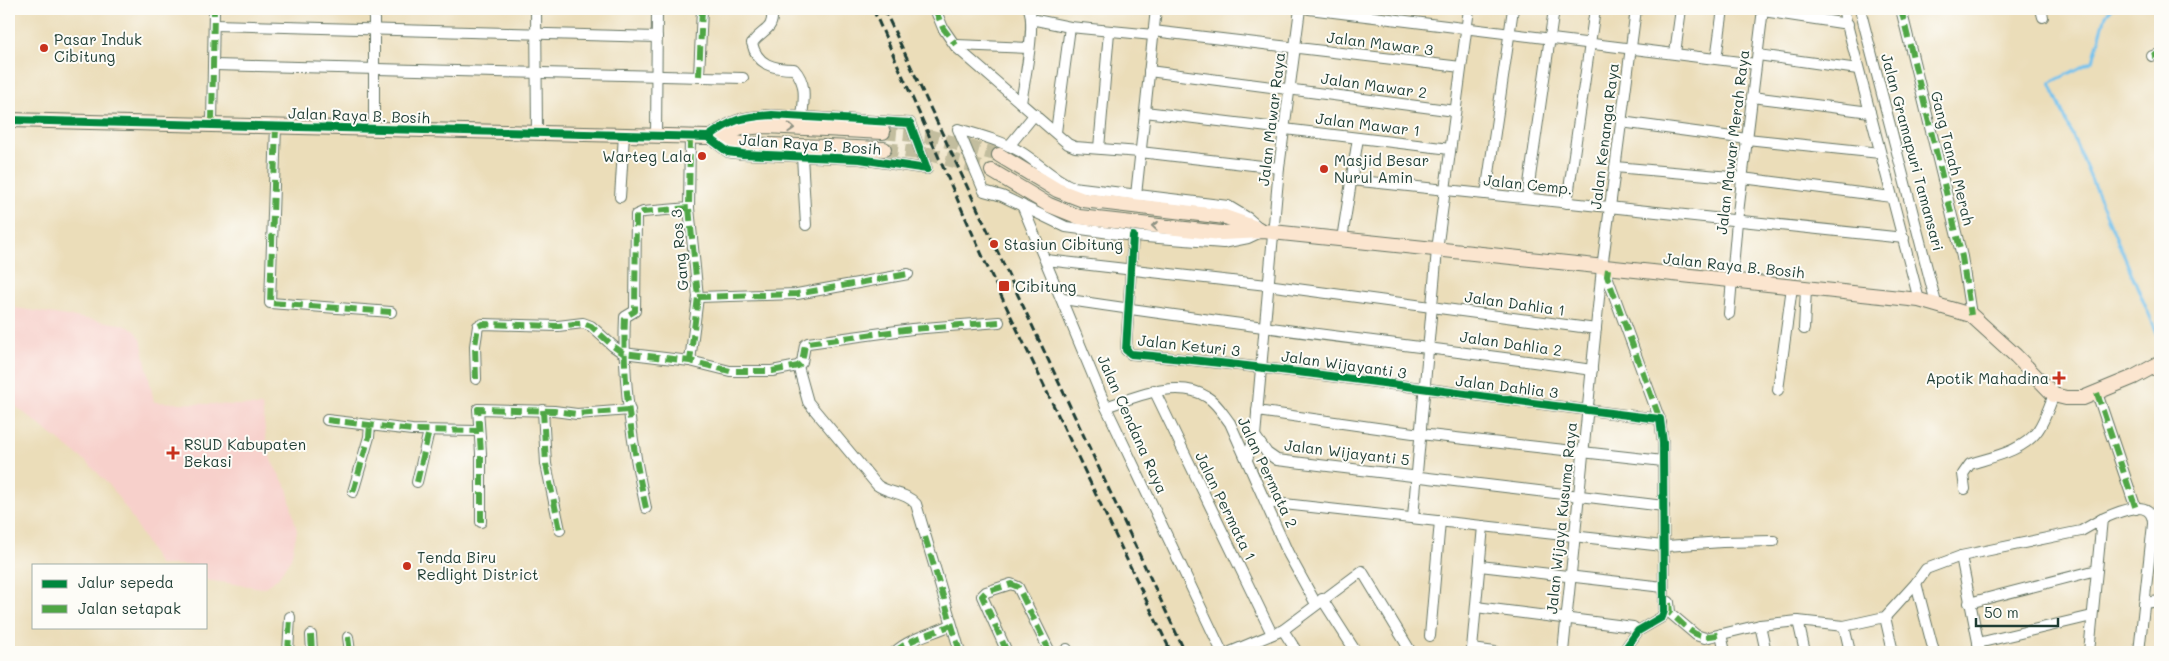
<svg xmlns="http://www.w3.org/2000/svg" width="2169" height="661" font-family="Mali,sans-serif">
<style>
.built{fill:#f7d0cb}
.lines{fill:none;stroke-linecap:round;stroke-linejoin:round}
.stream{stroke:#73c2ee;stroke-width:3}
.secondary-tunnel{stroke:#c2bd9e;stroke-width:14;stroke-dasharray:14 7;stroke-linecap:butt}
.street-casing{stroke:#667563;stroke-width:12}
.secondary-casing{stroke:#667563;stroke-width:16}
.street{stroke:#fff;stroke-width:10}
.secondary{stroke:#fbe5cf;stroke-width:14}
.rail{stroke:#1f3d34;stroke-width:3;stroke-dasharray:8 4;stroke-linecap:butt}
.quiet{stroke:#4fa644;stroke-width:6;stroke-dasharray:12 6;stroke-linecap:butt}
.cycleway-casing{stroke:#fdfcf7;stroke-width:11}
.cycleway{stroke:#00873e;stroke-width:8}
.oneway{stroke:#8d9182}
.poi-dot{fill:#c8321e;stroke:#fdfcf7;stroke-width:2}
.labels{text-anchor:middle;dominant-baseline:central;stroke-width:4;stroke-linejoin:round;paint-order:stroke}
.poi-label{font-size:15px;fill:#1f3d34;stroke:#fdfcf7;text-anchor:start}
.street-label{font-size:15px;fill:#1f3d34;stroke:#fdfcf7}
</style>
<rect width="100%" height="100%" fill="#fdfcf7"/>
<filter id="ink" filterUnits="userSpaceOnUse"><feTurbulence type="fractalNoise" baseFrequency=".02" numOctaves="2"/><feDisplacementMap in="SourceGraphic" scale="10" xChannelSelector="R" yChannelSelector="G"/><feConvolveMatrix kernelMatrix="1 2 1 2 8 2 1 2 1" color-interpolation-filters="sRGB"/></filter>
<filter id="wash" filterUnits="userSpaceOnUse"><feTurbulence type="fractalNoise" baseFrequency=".0096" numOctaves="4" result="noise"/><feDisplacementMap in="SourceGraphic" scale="20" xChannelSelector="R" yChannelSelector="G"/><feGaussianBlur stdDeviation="1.12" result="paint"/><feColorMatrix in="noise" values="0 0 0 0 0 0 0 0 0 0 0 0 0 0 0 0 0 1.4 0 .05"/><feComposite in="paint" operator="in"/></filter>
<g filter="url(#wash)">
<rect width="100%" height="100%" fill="#ebddb9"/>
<path class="built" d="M9 307 120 324 134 329 141 339 154 402 262 406 267 444 272 462 287 488 297 531 291 558 277 579 263 588 206 580V565H159L129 513 111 487 89 464 9 401Z"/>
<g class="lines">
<path class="stream" d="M2111 9 2106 15 2093 61 2050 83 2160 340"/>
</g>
</g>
<g filter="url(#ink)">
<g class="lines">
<g class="secondary-tunnel">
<path d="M883 132 932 137 999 155"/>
<path d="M884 149 929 154 992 171"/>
</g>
<g class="street-casing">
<g id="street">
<path d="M536 9 537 133"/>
<path d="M772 9C774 32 764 27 752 43 757 65 773 69 794 69 807 83 804 100 802 117"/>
<path d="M935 9 943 28 956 47 1068 144 1075 147 1140 152 1279 168"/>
<path d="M1309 9 1756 64"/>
<path d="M1843 9 1919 300"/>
<path d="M1860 9 1936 303"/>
<path d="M1901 9 1962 257 1971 315"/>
<path d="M2041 9 2043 17"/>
<path d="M1763 11 1848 24"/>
<path d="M1031 19 1070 27 1153 35"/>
<path d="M214 25 657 37"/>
<path d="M1153 31 1461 67"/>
<path d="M956 45 1029 48"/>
<path d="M1675 53 1681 9"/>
<path d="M1758 55 1858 69"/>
<path d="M2152 56 2160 54"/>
<path d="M1716 59 1723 9"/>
<path d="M214 65 743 78"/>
<path d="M1149 71 1455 111"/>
<path d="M699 76 702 9"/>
<path d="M1752 97 1870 112"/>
<path d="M1021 103C1024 83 1036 26 1029 9"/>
<path d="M1145 112 1450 149"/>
<path d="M772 115 910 123 927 169 860 159 743 154 728 152 708 137C733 119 741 117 772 115Z"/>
<path d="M1621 122 1747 139 1880 153"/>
<path d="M212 123 214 9"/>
<path d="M276 126 270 303 391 312"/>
<path d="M374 129V9"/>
<path d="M958 129C979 135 1002 141 1021 152 1039 163 1053 179 1073 187L1228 206 1248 218 1263 231 1248 238 1223 243 1133 236 1066 227 1002 196 984 191Z"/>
<path d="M1056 132 1070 27"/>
<path d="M656 136 657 9"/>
<path d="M690 137 689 208 698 297 690 361"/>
<path d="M1009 146 1035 114"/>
<path d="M1099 148 1109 32"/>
<path d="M802 156 806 225"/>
<path d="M1615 167 1742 178 1892 197"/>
<path d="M1351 180 1904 238"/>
<path d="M1486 194 1513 9"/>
<path d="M1136 195 1156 9"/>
<path d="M620 197 624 135"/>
<path d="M1527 198 1554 9"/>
<path d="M1567 203 1595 9"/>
<path d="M1022 205 1106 407 1222 652"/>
<path d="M1133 236 1126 350 1131 354C1308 370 1483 398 1660 419L1663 443 1664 611 1662 617 1638 631 1623 652"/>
<path d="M1342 239 1358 138"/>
<path d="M1046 260 1267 285 1596 329"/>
<path d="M1608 269 1607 276 1661 423"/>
<path d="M698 297 797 294 908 274"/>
<path d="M1063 299C1238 326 1415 345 1592 370"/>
<path d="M1729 314 1737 221 1763 9"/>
<path d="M1804 329 1806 289"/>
<path d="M798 366 808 402 877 485C889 494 906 492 916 504L960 652"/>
<path d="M476 379 475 346 478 326 483 324 558 326 583 323 591 326 613 346 623 353 690 361 730 371H772L798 366 802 362 805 345 808 343 912 329 999 322"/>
<path d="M1154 390 1272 634"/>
<path d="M1778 390 1792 287"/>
<path d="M2097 393 2136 509"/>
<path d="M1106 407C1134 397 1179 378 1207 397 1217 403 1223 414 1230 423L1288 553 1316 604"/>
<path d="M543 410 546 464 560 530"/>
<path d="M1257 411 1420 434 1663 461"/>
<path d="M327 420 412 430 479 431"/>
<path d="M1255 436 1267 453 1277 460 1664 506"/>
<path d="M1247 459 1255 436 1279 168 1300 9"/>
<path d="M417 482 429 431"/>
<path d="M1965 489 1963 474 1970 464C1992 457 2024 451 2038 430 2045 420 2049 406 2054 395"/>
<path d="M353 492 369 437 370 425"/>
<path d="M1266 502 1663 546"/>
<path d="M646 508C632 446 622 381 625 317L635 311 636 215 643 212 689 208"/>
<path d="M1413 517 1437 250 1469 9"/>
<path d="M481 522V453L478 409 554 411 577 414 630 410"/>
<path d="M1483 526 1472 649 1495 652"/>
<path d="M1667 546 1722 542 1774 541"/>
<path d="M1961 556 1980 652"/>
<path d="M1480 566 1663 587"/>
<path d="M1916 583 1934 652"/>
<path d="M1322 599 1356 652"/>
<path d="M1669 602 1670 613 1696 635 1705 638 1760 625 1798 621 1844 626 1885 617 1916 583 1926 569 1961 556 2081 531 2102 519"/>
<path d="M1969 603 2097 570"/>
<path d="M2144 603 2160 601"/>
<path d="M1476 607 1633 627 1638 631"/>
<path d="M1885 617 1893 652"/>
<path d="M1798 621 1805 652"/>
<path d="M1760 625 1766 652"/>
<path d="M1844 626 1850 652"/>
<path d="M1283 630 1297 652"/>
<path d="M1721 634 1725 652"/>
<path d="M311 635 312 652"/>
<path d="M1430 636 1440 521"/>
<path d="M348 637 350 652"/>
<path d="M1978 643 2092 616"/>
<path d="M288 652 290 617"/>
<path d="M895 652C910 638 932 634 951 625"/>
<path d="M1007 652 982 596 986 592 1011 584 1018 587 1050 652"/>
<path d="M1063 652 1067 649"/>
<path d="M1230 652 1283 630 1362 571 1411 652"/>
<path d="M1563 652 1602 268 1636 9"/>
<path d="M2089 652 2102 519C2118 512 2153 496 2153 524L2139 652"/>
</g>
</g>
<g class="secondary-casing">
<g id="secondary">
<path d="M9 120 708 137 743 144 884 149"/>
<path d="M712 137 742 128 766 126 883 132"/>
<path d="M999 155 1057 190 1083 200 1225 217 1259 229"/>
<path d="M992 171 1049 205 1079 217 1221 233 1263 231 1919 300 1971 315 2016 356 2054 395 2066 398H2083L2134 377 2160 363"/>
</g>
</g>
<use href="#street" class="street"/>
<use href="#secondary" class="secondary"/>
<g class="rail">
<path d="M873 9 986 264 1171 652"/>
<path d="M884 9 1185 652"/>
</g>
<g class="quiet">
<path d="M935 9 943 28 956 45"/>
<path d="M1901 9 1962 257 1971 315"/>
<path d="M2152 56 2160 54"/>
<path d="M699 76 702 9"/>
<path d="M212 123 214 9"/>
<path d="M276 126 270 303 391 312"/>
<path d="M690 137 689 208 698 297 690 361"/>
<path d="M1608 269 1607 276 1661 422"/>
<path d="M698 297 797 294 908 274"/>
<path d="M476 379 475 346 478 326 483 324 558 326 583 323 591 326 613 346 623 353 690 361 730 371H772L798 366 802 362 805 345 808 343 912 329 999 322"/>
<path d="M2097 393 2136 509"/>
<path d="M543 410 546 464 560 530"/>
<path d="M327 420 412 430 479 431"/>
<path d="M417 482 429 431"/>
<path d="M353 492 369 437 370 425"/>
<path d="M646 508C632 446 622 381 625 317L635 311 636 215 643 212 689 208"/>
<path d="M481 522V453L478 409 554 411 577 414 630 410"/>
<path d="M925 537 960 652"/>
<path d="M1669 603 1670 613C1691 630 1693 641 1721 634"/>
<path d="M311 635 312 652"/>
<path d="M348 637 350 652"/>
<path d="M288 652 290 617"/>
<path d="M895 652C910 638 932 634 951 625"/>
<path d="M1007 652 982 596 986 592 1011 584 1018 587 1050 652"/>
<path d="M1063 652 1067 649"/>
</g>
<g class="cycleway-casing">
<g id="cycleway">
<path d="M9 120 708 137 728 152 743 154 860 159 927 169 910 123 772 115C741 117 733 119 708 137"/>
<path d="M1133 236 1126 350 1131 354C1308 370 1483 398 1660 419L1663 443 1664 611 1662 617 1638 631 1623 652"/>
</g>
</g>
<use href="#cycleway" class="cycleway"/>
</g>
<defs><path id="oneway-chevron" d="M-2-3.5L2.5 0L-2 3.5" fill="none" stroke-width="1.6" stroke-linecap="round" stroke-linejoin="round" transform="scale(1.25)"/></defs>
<g class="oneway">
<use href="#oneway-chevron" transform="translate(791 128) rotate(3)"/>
<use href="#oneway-chevron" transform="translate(1155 226) rotate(-174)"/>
</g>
</g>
<g class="poi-dot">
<circle cx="44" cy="48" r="5"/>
<circle cx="702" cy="156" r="5"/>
<circle cx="1324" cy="169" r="5"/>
<circle cx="994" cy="244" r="5"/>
<rect x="998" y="280" width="12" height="12" rx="2.5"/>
<path d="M2056.5 370.5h5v5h5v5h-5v5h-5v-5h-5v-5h5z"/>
<path d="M170.5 445.5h5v5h5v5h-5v5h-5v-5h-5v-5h5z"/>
<circle cx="407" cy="566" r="5"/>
</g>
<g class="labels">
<g class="poi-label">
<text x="54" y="39">Pasar Induk<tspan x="54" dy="17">Cibitung</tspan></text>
<text x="692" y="156" text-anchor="end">Warteg Lala</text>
<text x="1334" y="160">Masjid Besar<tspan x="1334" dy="17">Nurul Amin</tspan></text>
<text x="1004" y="244">Stasiun Cibitung</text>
<text x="1015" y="286">Cibitung</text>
<text x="2049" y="378" text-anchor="end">Apotik Mahadina</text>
<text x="184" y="444">RSUD Kabupaten<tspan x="184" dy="17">Bekasi</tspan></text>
<text x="417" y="557">Tenda Biru<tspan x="417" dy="17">Redlight District</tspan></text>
</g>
<g class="street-label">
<text transform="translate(1380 43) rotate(7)">Jalan Mawar 3</text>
<text transform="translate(1374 85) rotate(8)">Jalan Mawar 2</text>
<text transform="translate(359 115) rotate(2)">Jalan Raya B. Bosih</text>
<text transform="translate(1271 119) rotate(-83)">Jalan Mawar Raya</text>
<text transform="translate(1368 124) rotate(7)">Jalan Mawar 1</text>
<text transform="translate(1604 136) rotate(-83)">Jalan Kenanga Raya</text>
<text transform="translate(1732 142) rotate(-83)">Jalan Mawar Merah Raya</text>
<text transform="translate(810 144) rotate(4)">Jalan Raya B. Bosih</text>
<text transform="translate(1913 152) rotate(75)">Jalan Gramapuri Tamansari</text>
<text transform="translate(1953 158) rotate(76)">Gang Tanah Merah</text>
<text transform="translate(1528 184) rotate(6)">Jalan Cemp.</text>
<text transform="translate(679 250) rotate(-95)">Gang Ros 3</text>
<text transform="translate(1734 265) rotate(6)">Jalan Raya B. Bosih</text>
<text transform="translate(1515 303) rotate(8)">Jalan Dahlia 1</text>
<text transform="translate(1511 343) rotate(8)">Jalan Dahlia 2</text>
<text transform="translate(1189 345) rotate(6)">Jalan Keturi 3</text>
<text transform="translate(1344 364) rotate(8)">Jalan Wijayanti 3</text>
<text transform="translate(1507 386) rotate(7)">Jalan Dahlia 3</text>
<text transform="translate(1133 424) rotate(66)">Jalan Cendana Raya</text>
<text transform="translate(1347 452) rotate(7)">Jalan Wijayanti 5</text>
<text transform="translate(1268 472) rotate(65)">Jalan Permata 2</text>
<text transform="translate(1226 506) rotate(64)">Jalan Permata 1</text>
<text transform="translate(1561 518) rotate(-84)">Jalan Wijaya Kusuma Raya</text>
</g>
</g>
<rect width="2169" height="661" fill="none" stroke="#fdfcf7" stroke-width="30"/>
<rect x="32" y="564" width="175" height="65" fill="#fdfcf7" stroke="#a4b0a9"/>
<rect x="42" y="580" width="25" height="8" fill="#00873e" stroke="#a4b0a9"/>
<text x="78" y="588" font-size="15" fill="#1f3d34">Jalur sepeda</text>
<rect x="42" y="605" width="25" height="8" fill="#4fa644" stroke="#a4b0a9"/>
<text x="78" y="614" font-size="15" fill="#1f3d34">Jalan setapak</text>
<path d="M1976 618v8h82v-8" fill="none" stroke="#1f3d34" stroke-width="2.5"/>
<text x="1984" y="618" font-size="15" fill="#1f3d34" stroke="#fdfcf7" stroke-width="4" paint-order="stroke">50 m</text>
</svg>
